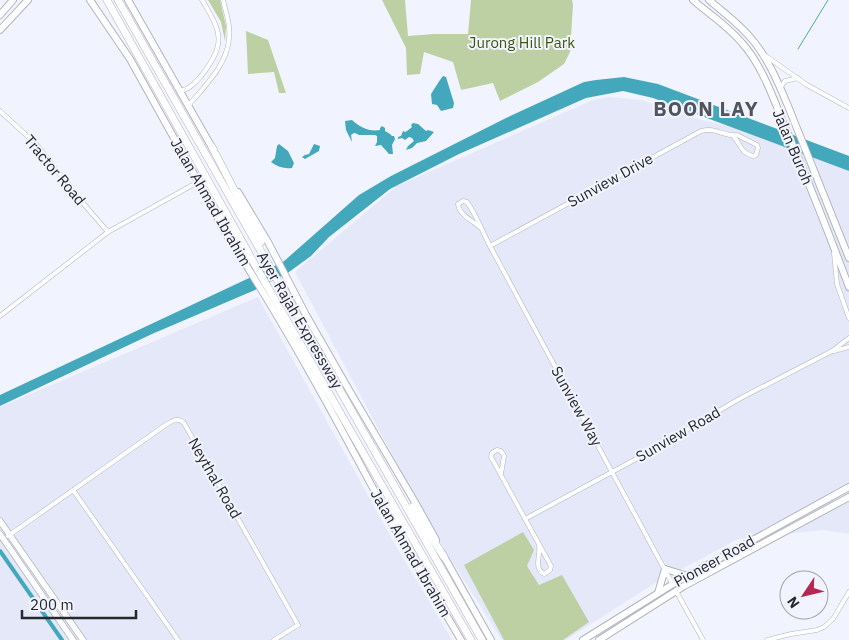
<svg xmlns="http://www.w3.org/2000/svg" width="849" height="640" font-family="'IBM Plex Sans',sans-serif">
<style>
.built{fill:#e4e8f9}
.green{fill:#bdd0a4}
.water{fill:#44a8bc}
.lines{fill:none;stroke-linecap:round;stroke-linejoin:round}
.stream{stroke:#44a8bc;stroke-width:1}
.canal{stroke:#44a8bc;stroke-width:4}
.minor-casing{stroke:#b2b4be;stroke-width:5}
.secondary-casing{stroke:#b2b4be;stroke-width:7}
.primary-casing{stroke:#b2b4be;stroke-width:8}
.motorway-casing{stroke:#b2b4be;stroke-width:8}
.minor{stroke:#fff;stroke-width:4}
.secondary{stroke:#fff;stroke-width:5.5}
.primary{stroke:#fff;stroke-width:6}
.motorway{stroke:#fff;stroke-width:7}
.labels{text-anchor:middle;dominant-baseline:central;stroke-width:4;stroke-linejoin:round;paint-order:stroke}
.park-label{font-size:15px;fill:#3d560c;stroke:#f1f4fe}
.street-label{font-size:15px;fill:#27282c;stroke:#f1f4fe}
.district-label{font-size:20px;font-weight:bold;letter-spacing:1px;fill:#51545c;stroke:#f1f4fe}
</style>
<rect width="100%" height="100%" fill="#f1f4fe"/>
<g class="built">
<path d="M610 97 641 100 694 118 732 127 849 171V534L823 530 738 539 652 585 566 640H502L432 530 295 272 397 186 593 100Z"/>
<path d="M258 297 396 546 452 640H0V407Z"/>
</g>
<g class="green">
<path d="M208 0H220L226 26 225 41 221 22Z"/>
<path d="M382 0H405L408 36 434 34H468L471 0H572L573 5 570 52 564 64 538 82 500 101 493 83 461 90 453 62 424 52 420 74 407 75 406 48Z"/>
<path d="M246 31 268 40 286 93H279L274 72 248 74Z"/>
<path d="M523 532 534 550 527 566 539 585 562 575 589 622 563 640H504L464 565Z"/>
</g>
<g class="water">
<path d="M443 76 446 77 454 103 453 108 441 111 437 105 432 104 431 94C433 91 441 78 443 76Z"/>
<path d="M624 77 658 84 849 156V171L653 98 623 91 586 98 459 154 390 189 329 237 311 256 289 272 255 290 152 334 0 406V395L283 262 359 195 391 176 506 118 584 82 596 80Z"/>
<path d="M352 120C360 127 369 132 380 130V128L382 126 385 128V131L390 134 392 136H394L395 139 392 145 393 154H389L381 145 375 146 377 142V136L375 135H359L355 133H354L351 135 352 142 346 130 345 121Z"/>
<path d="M413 123 418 124 426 131 428 130 434 132 426 141 417 143 412 148 406 150 408 146 414 141 412 138 409 137 405 140 402 138 398 139V137L401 136 403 131 405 132 407 131 412 127 411 125Z"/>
<path d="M279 144 288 151 294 163 292 168C284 169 278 167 271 162L275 158 277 146Z"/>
<path d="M314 144 320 146 319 151 305 159 302 157 305 155 309 154Z"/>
</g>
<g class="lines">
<path class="stream" d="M798 49 828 0"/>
<path class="canal" d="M0 551 62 640"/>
<g class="minor-casing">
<g id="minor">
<path d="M766 56 807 85 849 108"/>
<path d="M780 88 785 81 798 78"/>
<path d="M180 91C190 89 195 83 202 75 226 43 222 33 202 0"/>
<path d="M188 106C204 87 227 65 229 39 231 26 226 13 223 0"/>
<path d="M0 111 37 145 76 195 108 232"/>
<path d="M481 228C473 221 459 215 458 204L463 201 467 202C477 216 482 231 490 246L673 585"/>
<path d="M490 246 701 131C717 127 724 137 737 135L757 145 758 148 756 155 753 156C740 153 742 145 733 136"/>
<path d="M834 253 837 284 849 318"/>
<path d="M0 316 108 232 198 182"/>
<path d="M834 351 849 347"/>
<path d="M501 474 504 456 501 451 497 450 492 453 491 457 551 566 550 570 544 574C533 567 541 556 539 545"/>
<path d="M73 490 178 640"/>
<path d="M525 519 649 452 739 399 832 351 849 338"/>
<path d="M8 536 164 426C171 422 176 416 184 423L298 625 274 640"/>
<path d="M676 591 703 640"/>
<path d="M767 640 791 634 817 630 824 627 833 619 849 592"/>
</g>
</g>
<g class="secondary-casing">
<g id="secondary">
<path d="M0 521 83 640"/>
<path d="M0 534 73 640"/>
</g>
</g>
<g class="primary-casing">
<g id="primary">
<path d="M90 0 130 59 214 210"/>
<path d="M128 0 214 151"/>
<path d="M693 0C709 14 728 26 742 43 762 65 774 100 785 127 808 180 829 234 849 287"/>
<path d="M709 0C723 12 738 23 750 37 767 56 778 82 788 106L849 258"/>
<path d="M0 15 13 0"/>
<path d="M0 30 28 0"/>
<path d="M238 192 268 242 306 315 349 390 416 504 436 540"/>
<path d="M218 219 221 226C289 329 347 439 405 548L412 560"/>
<path d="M442 553 491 640"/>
<path d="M421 572 461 640"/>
<path d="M658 593 665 569 688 576"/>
<path d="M583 640 673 584 849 487"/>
<path d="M599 640 684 586 849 497"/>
</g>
</g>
<g class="motorway-casing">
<g id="motorway">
<path d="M107 0 259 272 471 640"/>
<path d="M118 0 482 640"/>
<path d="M212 147 261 242"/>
<path d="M212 205 244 254"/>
<path d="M386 502 423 576"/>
<path d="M412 507 444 557"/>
</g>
</g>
<use href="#minor" class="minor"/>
<use href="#secondary" class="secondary"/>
<use href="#primary" class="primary"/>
<use href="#motorway" class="motorway"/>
</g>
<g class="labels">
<g class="park-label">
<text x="522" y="42">Jurong Hill Park</text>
</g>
<g class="street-label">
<text transform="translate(793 147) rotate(67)">Jalan Buroh</text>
<text transform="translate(55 170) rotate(50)">Tractor Road</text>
<text transform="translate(610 180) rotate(-29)">Sunview Drive</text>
<text transform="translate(211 202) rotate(60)">Jalan Ahmad Ibrahim</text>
<text transform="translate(300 320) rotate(60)">Ayer Rajah Expressway</text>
<text transform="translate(577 406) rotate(61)">Sunview Way</text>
<text transform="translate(678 434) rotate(-30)">Sunview Road</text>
<text transform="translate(215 478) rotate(60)">Neythal Road</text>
<text transform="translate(411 553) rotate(60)">Jalan Ahmad Ibrahim</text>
<text transform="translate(714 561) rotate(-29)">Pioneer Road</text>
</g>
<g class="district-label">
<text x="706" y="108">BOON LAY</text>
</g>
</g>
<g transform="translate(804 595) rotate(235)"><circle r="24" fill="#f1f4fe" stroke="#a0a2aa"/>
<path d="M0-4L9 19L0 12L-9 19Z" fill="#b62653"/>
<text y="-8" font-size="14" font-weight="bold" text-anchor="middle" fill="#27282c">N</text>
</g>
<path d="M22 610v8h114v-8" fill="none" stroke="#27282c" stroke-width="2.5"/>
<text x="30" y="610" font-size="15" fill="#27282c" stroke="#f1f4fe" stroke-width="4" paint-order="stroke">200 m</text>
</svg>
